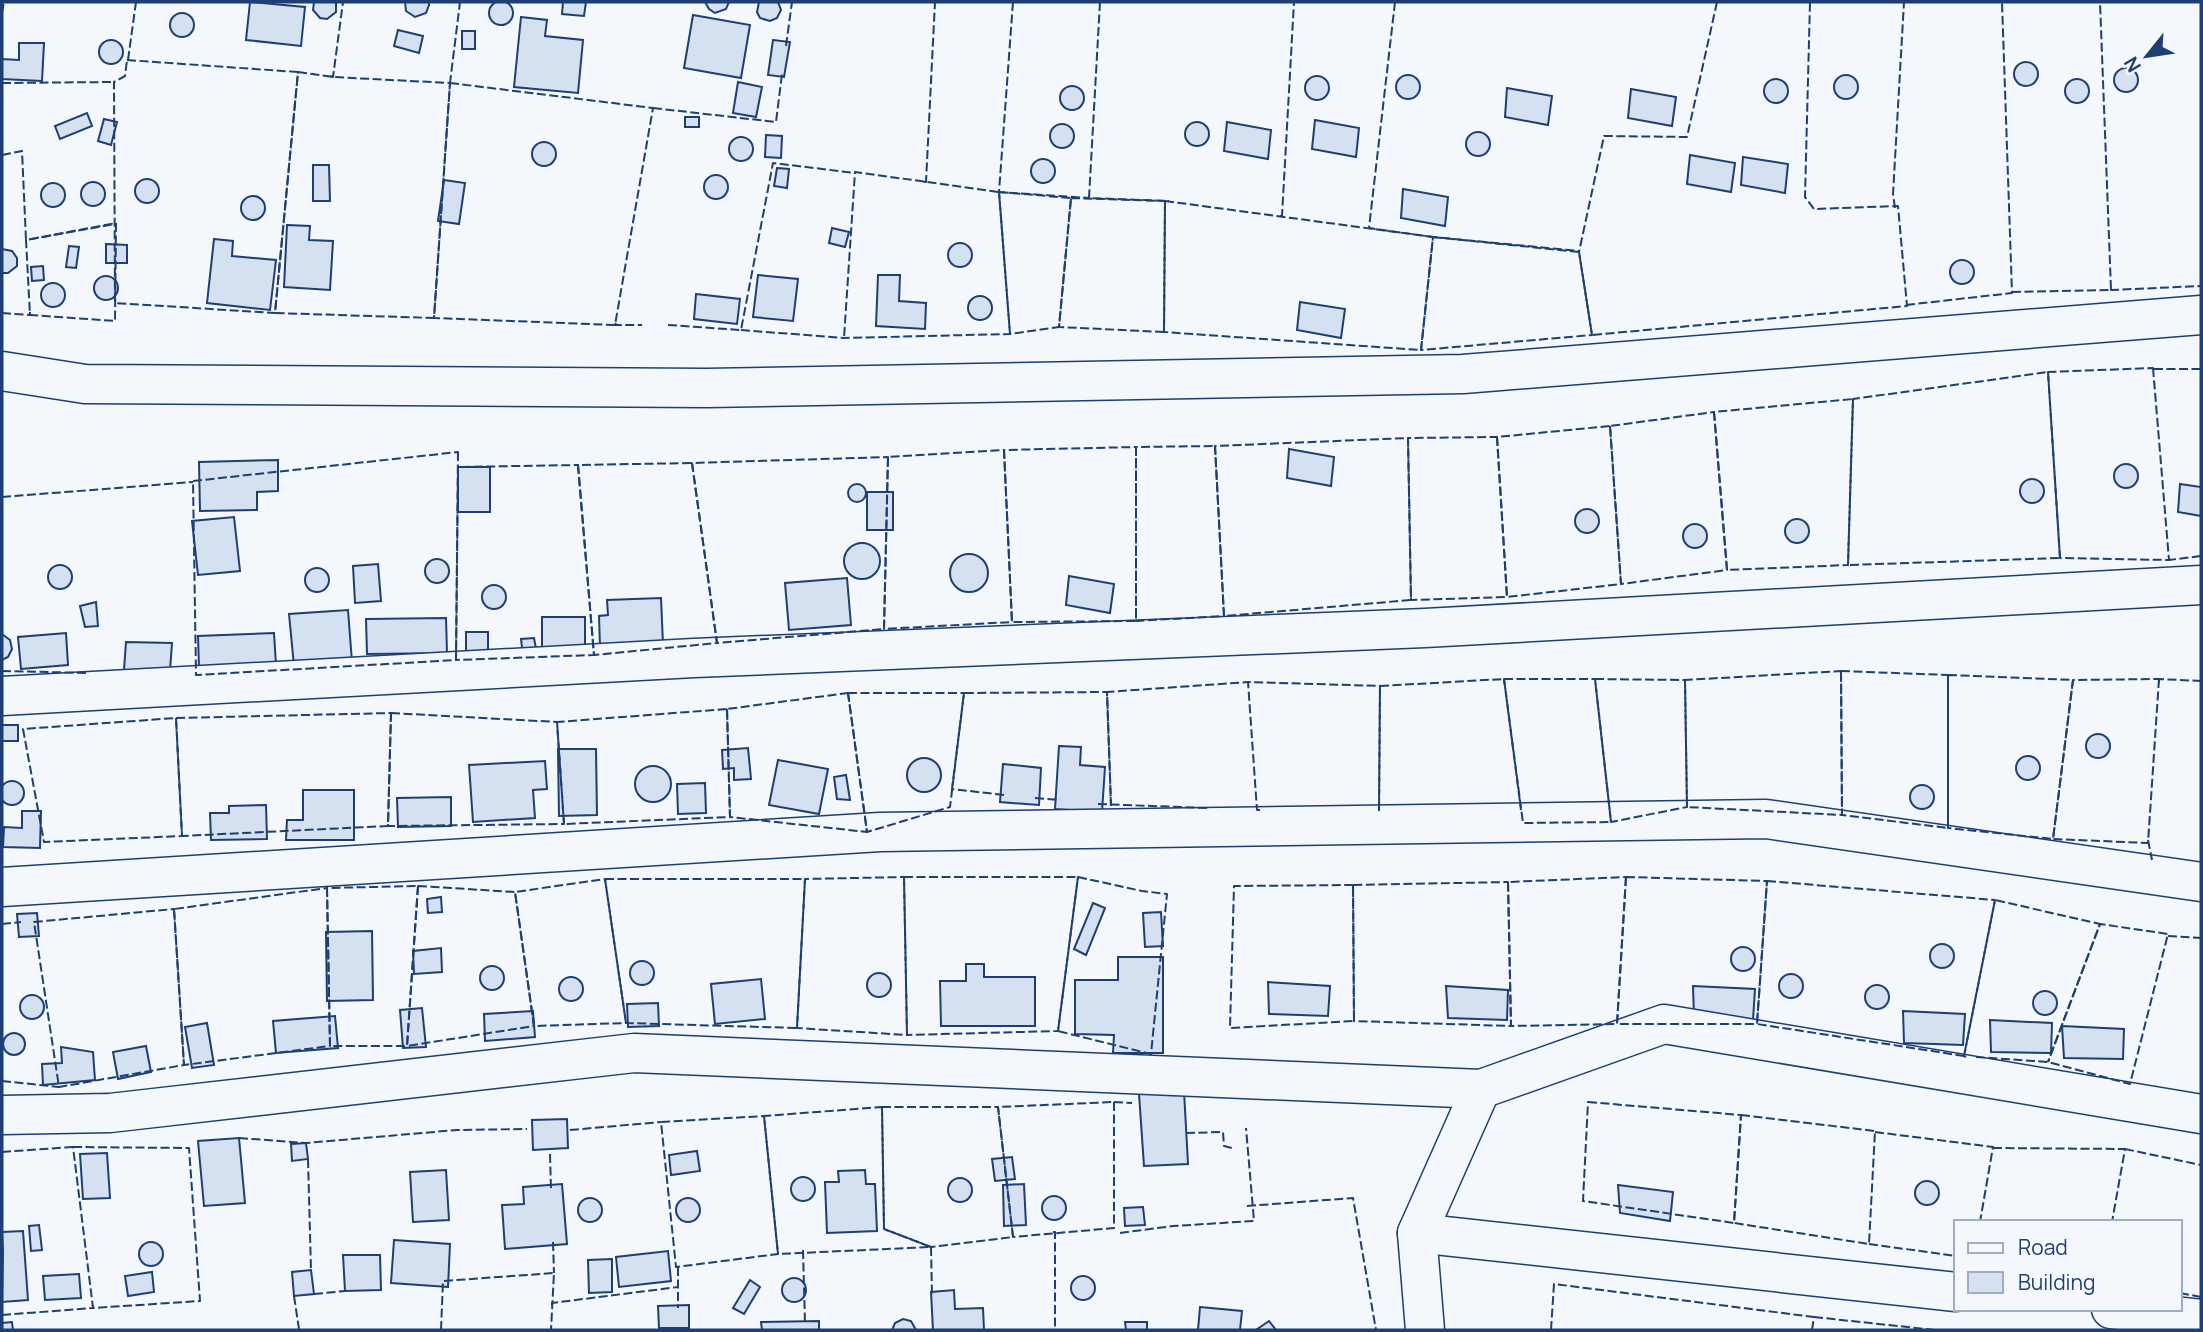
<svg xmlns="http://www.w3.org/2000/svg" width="2203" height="1332" font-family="Manrope,sans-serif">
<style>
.building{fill:#d5e0f0;stroke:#1d3f73;stroke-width:2}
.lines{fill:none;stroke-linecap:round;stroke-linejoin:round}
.minor-casing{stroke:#1d3f73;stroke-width:41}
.minor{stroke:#f4f7fb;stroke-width:38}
.fence{stroke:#1d3f73;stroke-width:2;stroke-dasharray:9 3.5;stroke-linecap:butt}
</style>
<rect width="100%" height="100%" fill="#f4f7fb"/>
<g class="building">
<circle cx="501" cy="13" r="12"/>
<path d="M250 2 305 7 301 46 246 40Z"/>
<path d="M314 2H336V12L327 19 320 18 313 10Z"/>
<path d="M405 2H429V5L426 13 415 17 406 11Z"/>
<path d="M563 2H586L584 16 562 14Z"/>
<path d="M705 2H729L726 9 715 13 709 9Z"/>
<path d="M759 2H778L781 10 777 18 770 21 760 18 757 12Z"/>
<circle cx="182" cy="25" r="12"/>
<path d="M693 15 750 25 741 78 684 68Z"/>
<path d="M521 17 547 20 545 36 583 40 578 93 514 87Z"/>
<path d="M398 30 423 36 419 53 394 46Z"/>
<rect x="462" y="31" width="13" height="18"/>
<circle cx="111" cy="52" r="12"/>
<path d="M773 40 790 42 784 77 768 75Z"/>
<path d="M19 43H44L42 81 2 79V59L19 60Z"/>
<circle cx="2026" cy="74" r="12"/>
<circle cx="2126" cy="80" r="12"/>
<circle cx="1408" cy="87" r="12"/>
<circle cx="1846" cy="87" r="12"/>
<circle cx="1317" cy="88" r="12"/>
<circle cx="2077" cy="91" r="12"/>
<circle cx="1776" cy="91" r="12"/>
<path d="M738 82 762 87 756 117 733 113Z"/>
<circle cx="1072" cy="98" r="12"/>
<path d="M1507 88 1552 96 1548 125 1505 117Z"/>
<path d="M1631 89 1676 97 1672 126 1628 118Z"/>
<path d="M87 113 92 126 60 139 55 126Z"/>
<rect x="685" y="117" width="14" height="10"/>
<path d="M104 119 117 122 111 145 98 141Z"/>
<path d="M1315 120 1359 128 1356 157 1312 149Z"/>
<circle cx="1197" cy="134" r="12"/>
<path d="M1227 122 1271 130 1268 159 1224 151Z"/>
<circle cx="1062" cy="136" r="12"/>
<circle cx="1478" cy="144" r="12"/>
<path d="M766 135 782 136 781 158 765 157Z"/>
<circle cx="741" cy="149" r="12"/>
<circle cx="544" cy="154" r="12"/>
<path d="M1690 155 1735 163 1731 192 1687 184Z"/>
<path d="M1743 157 1788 164 1785 193 1741 185Z"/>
<circle cx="1043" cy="171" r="12"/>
<path d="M313 165H329L330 201H313Z"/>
<path d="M777 168 789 169 787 188 774 186Z"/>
<circle cx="716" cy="187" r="12"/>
<circle cx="147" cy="191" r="12"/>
<path d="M444 180 465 183 459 224 438 221Z"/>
<circle cx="93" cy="194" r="12"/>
<circle cx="53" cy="195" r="12"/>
<path d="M1403 189 1448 197 1445 226 1401 218Z"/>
<circle cx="253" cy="208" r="12"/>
<path d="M287 225 310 226 309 240 333 241 330 290 284 287Z"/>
<path d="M832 228 849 232 845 247 829 243Z"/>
<path d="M214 239 233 241 232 256 276 260 270 310 207 303Z"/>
<circle cx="960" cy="255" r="12"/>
<path d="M106 244 127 245V263H106Z"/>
<path d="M69 246 79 247 76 268 66 267Z"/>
<path d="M2 249 12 251 17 258V266L8 273H2Z"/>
<circle cx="1962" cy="272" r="12"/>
<path d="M43 266 44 280 32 281 31 267Z"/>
<path d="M758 275 798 279 793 321 753 317Z"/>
<path d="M878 275H900L899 301 926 303 925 329 876 326Z"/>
<circle cx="106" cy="288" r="12"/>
<circle cx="53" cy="295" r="12"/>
<path d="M696 294 740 299 737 324 694 319Z"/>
<circle cx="980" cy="308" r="12"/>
<path d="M1300 302 1345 309 1341 338 1297 330Z"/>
<path d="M1289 449 1334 457 1331 486 1287 478Z"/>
<path d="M278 460V491L257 492V510L200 511 199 462Z"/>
<circle cx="2126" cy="476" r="12"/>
<rect x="458" y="467" width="32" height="45"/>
<circle cx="2032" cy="491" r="12"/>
<path d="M2180 484 2201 487V516L2178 512Z"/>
<circle cx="857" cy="493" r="9"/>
<rect x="867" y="492" width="26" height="38"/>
<circle cx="1587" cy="521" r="12"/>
<path d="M234 517 240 571 198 575 192 521Z"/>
<circle cx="1797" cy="531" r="12"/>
<circle cx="1695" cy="536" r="12"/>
<circle cx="862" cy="561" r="18"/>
<circle cx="969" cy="573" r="19"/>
<circle cx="437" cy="571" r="12"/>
<path d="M378 564 381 601 355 603 353 566Z"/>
<circle cx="60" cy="577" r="12"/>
<circle cx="317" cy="580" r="12"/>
<path d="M1069 576 1114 584 1110 613 1066 605Z"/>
<path d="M847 578 851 625 789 630 785 583Z"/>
<circle cx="494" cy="597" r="12"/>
<path d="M661 598 663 644 600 647 599 616 608 615 607 600Z"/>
<path d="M96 602 98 626 85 627 80 606Z"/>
<path d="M348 610 352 662 294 666 289 614Z"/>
<rect x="542" y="617" width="43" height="41"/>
<path d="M446 618 447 653 367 654 366 619Z"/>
<rect x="466" y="632" width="22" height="24"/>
<path d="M66 633 68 665 21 669 18 637Z"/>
<path d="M274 633 276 665 199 668 198 636Z"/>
<path d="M2 634 10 640 12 649 8 657 2 660Z"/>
<path d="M534 638 537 654 523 656 521 639Z"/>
<path d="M126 642 172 643 170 671 124 670Z"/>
<rect x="2" y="725" width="16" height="16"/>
<circle cx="2098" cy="746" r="12"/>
<path d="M1059 746 1081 747 1080 765 1105 767 1102 812 1055 809Z"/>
<path d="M748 748 751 779 734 780V768L723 769 722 750Z"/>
<path d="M558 749H596L597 815 559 816Z"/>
<circle cx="2028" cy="768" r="12"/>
<circle cx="924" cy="775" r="17"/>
<path d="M778 760 828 769 819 814 769 805Z"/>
<path d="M545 761 547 789 533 790 535 818 473 822 469 765Z"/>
<path d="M1003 764 1041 768 1039 805 1000 802Z"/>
<circle cx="653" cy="784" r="18"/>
<path d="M846 775 850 800 837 799 834 777Z"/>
<circle cx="12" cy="793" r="12"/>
<path d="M705 783 706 813 678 814 677 784Z"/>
<circle cx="1922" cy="797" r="12"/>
<path d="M303 790H354V840H286L287 820H303Z"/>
<path d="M451 797V826L398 827 397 798Z"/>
<path d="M266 805 267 839 211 840 210 813H229V806Z"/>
<path d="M22 811H41L40 848 3 847 4 827 22 828Z"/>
<path d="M441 897 442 912 428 913 427 899Z"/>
<path d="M1093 903 1105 908 1086 955 1074 949Z"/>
<path d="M1161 912 1163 946 1145 947 1143 913Z"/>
<path d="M37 913 39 936 19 937 17 914Z"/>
<path d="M372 931 373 1000 327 1001 326 932Z"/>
<circle cx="1942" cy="956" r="12"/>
<circle cx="1743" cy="959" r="12"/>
<path d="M441 948 442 972 414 974 413 951Z"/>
<path d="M1118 957H1163V1053H1113L1114 1035 1075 1034V980H1118Z"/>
<circle cx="642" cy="973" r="12"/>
<path d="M966 964H984V977H1035V1026H941L940 981H966Z"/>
<circle cx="492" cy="978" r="12"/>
<circle cx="879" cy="985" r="12"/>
<circle cx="1791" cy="986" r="12"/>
<circle cx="571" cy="989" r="12"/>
<path d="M761 979 765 1019 715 1024 711 984Z"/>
<path d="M1268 982 1330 986 1328 1016 1269 1014Z"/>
<circle cx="1877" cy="997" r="12"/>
<path d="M1446 986 1508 990 1507 1020 1448 1018Z"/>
<path d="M1693 986 1755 989 1753 1020 1694 1018Z"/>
<circle cx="2045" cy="1003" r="12"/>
<circle cx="32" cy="1007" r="12"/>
<path d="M658 1003 659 1026 628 1027 627 1004Z"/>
<path d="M422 1008 426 1047 403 1048 400 1010Z"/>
<path d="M533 1011 535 1037 485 1041 484 1014Z"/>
<path d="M1903 1011 1965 1014 1963 1045 1904 1043Z"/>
<path d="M335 1016 338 1048 276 1053 273 1021Z"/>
<path d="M1990 1020 2052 1023 2051 1053 1991 1052Z"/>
<path d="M207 1023 214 1065 192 1068 185 1027Z"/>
<path d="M2062 1026 2124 1029 2123 1059 2064 1058Z"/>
<circle cx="14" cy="1044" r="11"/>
<path d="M146 1046 151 1072 118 1079 113 1052Z"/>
<path d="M61 1047 93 1052 95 1080 43 1085 42 1064 62 1063Z"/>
<path d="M1184 1091 1188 1164 1144 1166 1139 1094Z"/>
<path d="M567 1119 568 1148 533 1150 532 1120Z"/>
<path d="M239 1138 245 1203 204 1206 198 1141Z"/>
<path d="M306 1143 308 1159 292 1161 291 1144Z"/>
<path d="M697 1151 700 1171 671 1175 669 1155Z"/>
<path d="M107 1153 110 1198 83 1199 80 1154Z"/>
<path d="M1012 1157 1015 1179 995 1181 992 1159Z"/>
<path d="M446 1170 449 1220 413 1222 410 1172Z"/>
<path d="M865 1170 866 1184H875L877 1231 827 1233 825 1182H839L838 1171Z"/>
<circle cx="803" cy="1189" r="12"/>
<circle cx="960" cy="1190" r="12"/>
<circle cx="1927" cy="1193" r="12"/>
<path d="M562 1184 567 1244 505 1249 502 1205 524 1204 523 1187Z"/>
<path d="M1024 1184 1026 1225 1004 1226 1003 1185Z"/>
<path d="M1618 1185 1673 1192 1670 1221 1620 1213Z"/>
<circle cx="1054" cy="1208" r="12"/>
<circle cx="590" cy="1210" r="12"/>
<circle cx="688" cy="1210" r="12"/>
<path d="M1143 1207 1145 1225 1125 1226 1124 1208Z"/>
<path d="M39 1225 42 1250 31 1251 29 1226Z"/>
<path d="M23 1231 28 1300 2 1302 3 1251 2 1232Z"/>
<path d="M394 1240 450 1244 448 1287 391 1283Z"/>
<circle cx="151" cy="1254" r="12"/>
<path d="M668 1251 671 1281 619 1287 616 1257Z"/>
<path d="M343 1255H380L381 1290 345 1291Z"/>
<path d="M612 1259V1292L589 1293 588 1260Z"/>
<path d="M311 1270 314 1294 294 1296 292 1272Z"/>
<path d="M152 1272 154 1292 128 1296 125 1276Z"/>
<path d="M79 1274 81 1298 45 1300 43 1276Z"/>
<circle cx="1083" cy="1288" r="12"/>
<circle cx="794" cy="1290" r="12"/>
<path d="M750 1280 760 1287 744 1314 733 1308Z"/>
<path d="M954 1290 955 1309 983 1308 984 1330H933L931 1292Z"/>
<path d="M689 1305V1328H659L658 1306Z"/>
<path d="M1200 1307 1242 1311 1240 1330H1198Z"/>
<path d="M903 1319 911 1321 916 1330H892L895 1323Z"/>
<path d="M819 1321V1330H762L761 1322Z"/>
<path d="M1269 1321 1276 1330H1256Z"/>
<path d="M12 1322 13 1330H2V1323Z"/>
<path d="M1125 1322H1147V1330H1126Z"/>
</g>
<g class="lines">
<g class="minor-casing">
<g id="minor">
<path d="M2 371 85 384 707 388 1463 374 2201 315"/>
<path d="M2 696 694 658 1425 628 2201 585"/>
<path d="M2 887 880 832 1766 819 2201 882"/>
<path d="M2 1115 110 1113 634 1053 1481 1089"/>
<path d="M1417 1233 1956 1292"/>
<path d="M2111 1309 2201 1319"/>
<path d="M1425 1330 1417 1233 1481 1089 1664 1024 2201 1114"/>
</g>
</g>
<use href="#minor" class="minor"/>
<g class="fence">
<path d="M1013 2 999 192 1089 198V196"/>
<path d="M1100 2 1089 198 1169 201"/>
<path d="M1395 2 1369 228 1433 237 1579 251"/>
<path d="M1717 2 1687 137 1604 136 1579 252 1592 335 1907 306 1898 206 1814 209 1805 197 1810 2"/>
<path d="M2 13 4 2"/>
<path d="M786 46 792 2"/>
<path d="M127 60 298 72 275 313 115 303 114 82 125 76Z"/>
<path d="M128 60 136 2"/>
<path d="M298 72 333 77 450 83 434 318 275 313Z"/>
<path d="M330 76 333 77 343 2"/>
<path d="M2 83 114 82V84"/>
<path d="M450 83 653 108 615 325 434 318Z"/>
<path d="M451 83H450L460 2"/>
<path d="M653 108 776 122 782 74"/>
<path d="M2 155 22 151 26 240 115 224"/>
<path d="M924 182H926L935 2"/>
<path d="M999 192 1071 198 1059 327 1010 334Z"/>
<path d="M1071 198 1165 201 1164 332 1059 327Z"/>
<path d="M1165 201 1433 237 1421 350 1164 332Z"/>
<path d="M1895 208 1893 194 1904 2"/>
<path d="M1280 216H1282L1294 2"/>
<path d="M116 223 115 321 30 315 26 240Z"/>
<path d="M1433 237 1579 252 1592 335 1421 350Z"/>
<path d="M2111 289V290L2201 286"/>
<path d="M2012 292 2111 290 2100 2"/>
<path d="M1906 305 2012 293 2002 2"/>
<path d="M2 313 30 315V312"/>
<path d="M616 323 615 325H642"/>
<path d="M668 325 741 330 773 163 855 173"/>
<path d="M741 330 844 338 1010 334 999 192 855 172 844 338"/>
<path d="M2153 368 2169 560 2060 558 2048 372Z"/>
<path d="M2154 369H2201"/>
<path d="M2048 372 2060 558 1848 565 1853 399Z"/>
<path d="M1853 399 1848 565 1727 570 1714 412Z"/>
<path d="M1714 412 1727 570 1621 584 1610 426Z"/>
<path d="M1610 426 1621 584 1507 597 1497 437Z"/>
<path d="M1497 437 1507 597 1411 600 1408 438Z"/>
<path d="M1408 438 1411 600 1224 616 1215 446Z"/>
<path d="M1215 446 1224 616 1136 621V447Z"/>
<path d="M1136 447V621L1012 622 1004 450Z"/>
<path d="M1004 450 1012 622 884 629 888 457Z"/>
<path d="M458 452 456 660 196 675 193 481Z"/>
<path d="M888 457 884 629 717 643 692 463Z"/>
<path d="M692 463 717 643 594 655 578 465Z"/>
<path d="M578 465 594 655 456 660 458 467Z"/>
<path d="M2 497 193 482"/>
<path d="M2169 558V560L2201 556"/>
<path d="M2 671 88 673"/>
<path d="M1841 671 1842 815 1687 807 1685 680Z"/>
<path d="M1841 671 1948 675V828L1842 815Z"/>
<path d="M1948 675 2073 680 2053 839 1948 828Z"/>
<path d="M1504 679H1595L1611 822 1523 823Z"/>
<path d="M1595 679 1685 680 1687 807 1611 822Z"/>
<path d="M2159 679 2148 843 2053 839 2073 680Z"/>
<path d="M2159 683V679L2201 681"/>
<path d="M848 693 867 832 730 817 727 709Z"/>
<path d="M848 693H964L950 807 867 832Z"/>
<path d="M727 709 730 817 564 824 557 722Z"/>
<path d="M391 713 388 826 182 836 176 718Z"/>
<path d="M391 713 557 722 564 824 388 826Z"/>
<path d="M176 718 182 836 44 842 23 729Z"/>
<path d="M1004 795 952 789 964 693 1107 692 1111 806"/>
<path d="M1035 798 1060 800"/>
<path d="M1098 804 1207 808"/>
<path d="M1111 806 1107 692 1248 682"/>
<path d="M1260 810H1257L1248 682 1380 686 1379 811"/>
<path d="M1379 811 1380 686 1504 679 1521 810"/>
<path d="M2148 840 2152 860"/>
<path d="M904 877H1078L1058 1031 907 1035Z"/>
<path d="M904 877 907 1035 797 1028 805 879Z"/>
<path d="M1078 877 1142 891 1167 894 1151 1054 1058 1031Z"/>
<path d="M1626 877 1767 881 1757 1024H1617Z"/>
<path d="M1626 877 1617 1024 1511 1026 1508 882Z"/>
<path d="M605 879H805L797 1028 626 1023Z"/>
<path d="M605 879 626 1023 534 1026 515 892Z"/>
<path d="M1767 881 1995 900 1964 1056 1757 1024Z"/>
<path d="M1508 882 1511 1026 1354 1021 1353 885Z"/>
<path d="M1353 885 1354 1021 1230 1028 1234 886Z"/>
<path d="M418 886 515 892 534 1026 407 1046Z"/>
<path d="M418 886 407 1046H330L327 888Z"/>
<path d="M327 888 330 1046 184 1065 174 909Z"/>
<path d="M174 909 184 1065 59 1087 34 922Z"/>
<path d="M2 924 21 922"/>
<path d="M2168 936 2201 938"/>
<path d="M1966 1057 1964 1056 1995 900 2100 924 2048 1062"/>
<path d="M1976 1057 2048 1062 2130 1084 2168 934 2100 924 2048 1062"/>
<path d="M2 1081 59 1087V1086"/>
<path d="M1114 1102V1228L1013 1237 998 1107Z"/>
<path d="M1114 1102 1132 1103"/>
<path d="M1588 1102 1741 1115 1734 1223 1583 1201Z"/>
<path d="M882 1107 884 1229 931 1247 778 1254 764 1116Z"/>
<path d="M882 1107H998L1013 1237 931 1247 884 1229Z"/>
<path d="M1741 1115 1875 1131 1869 1244 1734 1223Z"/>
<path d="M764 1116 778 1254 676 1267 661 1122Z"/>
<path d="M570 1130 661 1122"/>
<path d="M1875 1132 1993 1147 1980 1222"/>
<path d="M1186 1133 1223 1132 1224 1146 1232 1148"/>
<path d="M239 1138 306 1143 457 1130 527 1129"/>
<path d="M73 1147 189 1148 200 1301 93 1308Z"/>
<path d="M1993 1148 2125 1149 2112 1222"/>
<path d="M2125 1149 2201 1165"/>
<path d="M2 1152 73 1147V1149"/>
<path d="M550 1154 551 1189"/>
<path d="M308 1159 311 1270"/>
<path d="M1247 1206 1353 1198 1376 1330"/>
<path d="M1053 1232H1055V1330"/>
<path d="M1120 1233 1173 1226 1254 1221 1246 1128"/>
<path d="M553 1242 554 1273"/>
<path d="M1869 1244 1956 1256"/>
<path d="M931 1247 932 1295"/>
<path d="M803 1250 805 1323"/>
<path d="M678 1267V1308"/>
<path d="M2180 1293 2201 1297"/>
<path d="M314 1294 345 1291"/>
<path d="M294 1296 299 1329"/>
<path d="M552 1306V1303L678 1287"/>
<path d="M2 1315 93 1308V1305"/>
<path d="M1814 1317 1935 1330"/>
<path d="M441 1330 443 1281 554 1273 551 1330"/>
<path d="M1551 1330 1554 1284 1814 1317 1812 1330"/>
</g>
</g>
<rect width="2203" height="1332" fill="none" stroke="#1d3f73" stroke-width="7"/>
<rect x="1954" y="1220" width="228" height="91" fill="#f4f7fb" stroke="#9eadc5" stroke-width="2"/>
<rect x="1968" y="1243" width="35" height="10" fill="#f4f7fb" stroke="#9eadc5" stroke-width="2"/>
<text x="2018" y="1255" font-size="21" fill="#1d3f73">Road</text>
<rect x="1968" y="1272" width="35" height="21" fill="#d5e0f0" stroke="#9eadc5" stroke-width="2"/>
<text x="2018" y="1290" font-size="21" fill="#1d3f73">Building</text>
<g transform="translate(2147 56) rotate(240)" stroke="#f4f7fb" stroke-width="5" paint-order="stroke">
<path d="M0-5L12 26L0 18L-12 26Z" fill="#1d3f73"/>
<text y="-10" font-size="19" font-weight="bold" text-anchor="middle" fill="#1d3f73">N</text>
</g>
</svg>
